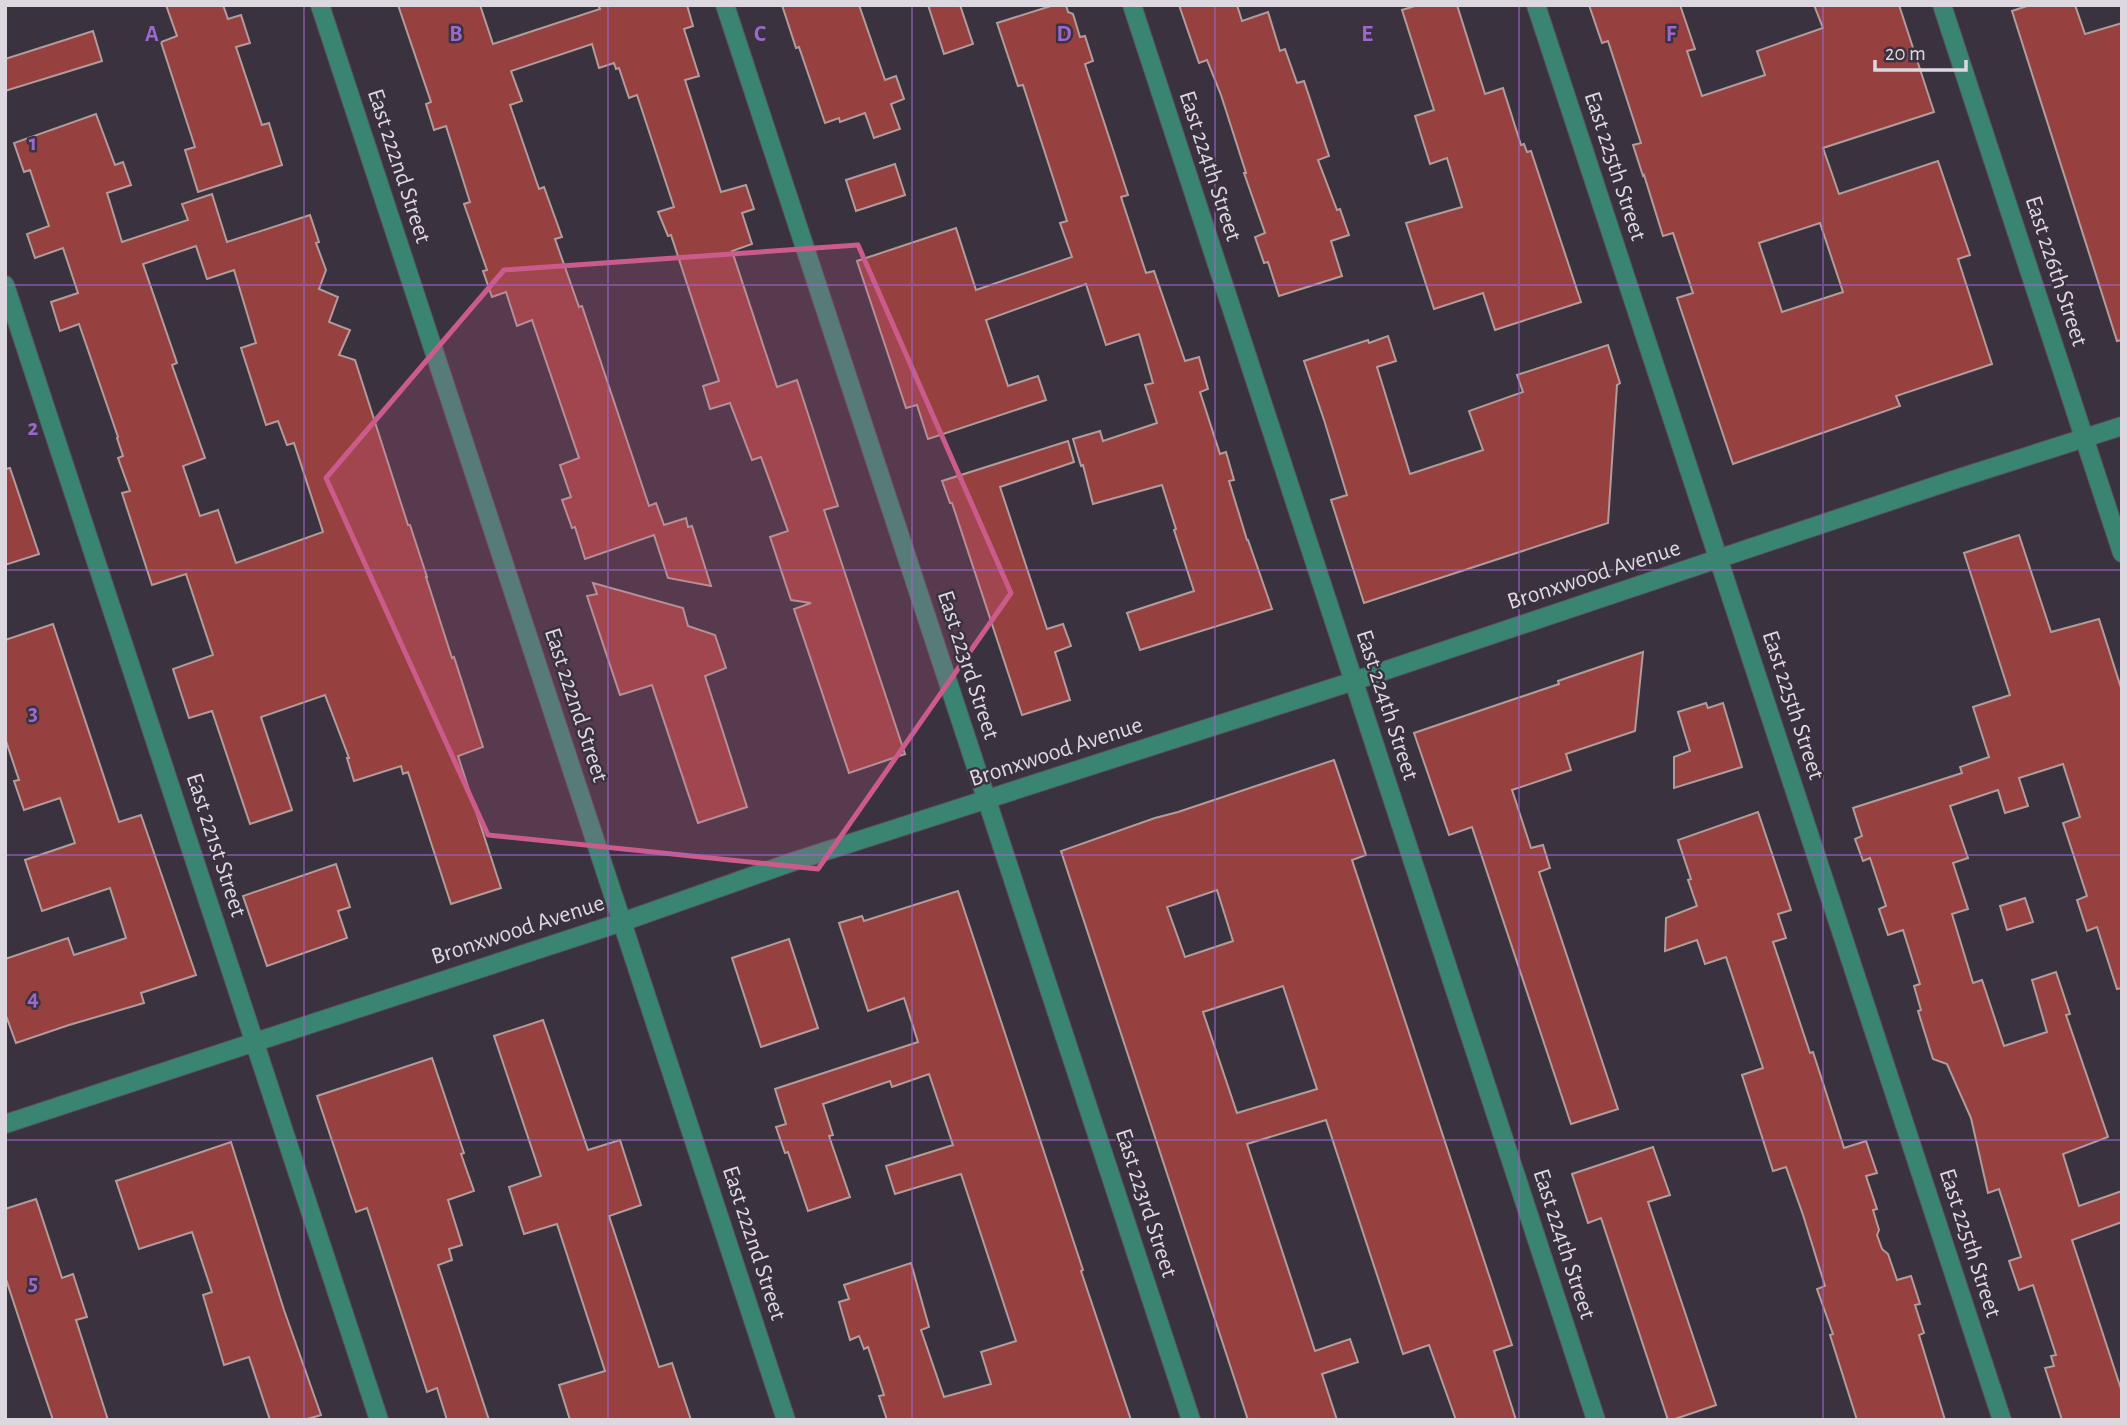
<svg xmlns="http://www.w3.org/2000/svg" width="2127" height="1425" font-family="'Alegreya Sans',sans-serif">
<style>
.building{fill:#964040;stroke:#b19c9b;stroke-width:2;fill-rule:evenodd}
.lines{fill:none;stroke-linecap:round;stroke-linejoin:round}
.minor-casing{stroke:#58505d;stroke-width:20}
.minor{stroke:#3a8472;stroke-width:18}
.marked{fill:#cb5b8a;fill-opacity:0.2;stroke:#cb5b8a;stroke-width:5;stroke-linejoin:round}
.grid{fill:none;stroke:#9d68cb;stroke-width:2;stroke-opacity:0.55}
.labels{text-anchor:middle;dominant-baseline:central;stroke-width:5;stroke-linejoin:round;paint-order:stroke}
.street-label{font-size:24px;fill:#ddd8e0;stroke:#3b3240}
.grid-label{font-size:23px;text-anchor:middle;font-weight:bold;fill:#9d68cb;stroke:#3b3240;stroke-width:5;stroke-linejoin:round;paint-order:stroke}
</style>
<rect width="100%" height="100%" fill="#3b3240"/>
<g class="building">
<path d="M166 5H223L228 19 241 15 250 43 236 47 262 125 269 123 282 165 198 192 185 150 195 147 161 42 177 36Z"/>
<path d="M398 5H480L493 44 600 9 598 5H687L693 26 684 29 699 76 685 80 696 114 721 192 746 185 754 209 742 213 752 244 732 251 777 387 797 380 838 506 824 510 905 754 849 773 794 609 811 603 791 600 770 537 788 531 761 457 752 460 730 403 710 409 703 386 719 381 671 235 668 236 658 212 674 207 637 95 629 98 619 68 616 69 614 63 599 68 592 44 511 71 522 101 510 105 539 189 544 187 562 237 555 239 579 307 582 306 649 506 656 503 664 525 686 518 688 527 692 526 711 586 668 578 654 535 585 559 575 527 572 528 562 500 571 497 560 465 579 458 532 320 517 326 506 292 492 297 483 271 487 270 464 204 470 202 446 126 434 130 426 104 431 102Z"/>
<path d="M782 5H859L885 80 896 76 904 99 891 104 900 129 874 138 865 113 840 122 839 118 825 123 799 47 796 48Z"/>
<path d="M928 5H960L973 44 944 54Z"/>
<path d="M1054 5H1066L1068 12 1073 14 1080 37 1085 36 1093 61 1085 64 1128 195 1121 197 1146 273 1154 271 1185 361 1199 357 1208 389 1200 392 1220 454 1226 452 1234 480 1229 481 1247 540H1248L1272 609 1140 650 1127 613 1194 591 1174 530 1176 529 1162 485 1093 504 1083 465 1081 466 1073 439 1100 431 1103 441 1157 423 1145 385 1153 383 1139 334 1106 345 1086 284 986 320 1008 386 1038 376 1046 400 928 439 917 405 906 408 857 261 956 228 976 290 1072 257 1060 223 1067 221 1057 190 1023 85 1018 86 997 23Z"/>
<path d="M1179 5H1237L1242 21 1268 12 1280 51 1285 49 1297 83 1304 81 1329 156 1318 160 1337 210 1340 209 1349 235 1331 241 1342 276 1279 296 1268 262 1264 263 1255 237 1265 233 1244 173H1246L1221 95 1207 60 1199 63Z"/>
<path d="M1418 5H1457L1485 94 1503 88 1521 145 1524 144 1527 152 1531 151 1581 302 1495 330 1483 293 1434 309 1406 223 1462 207 1447 158 1430 164 1415 116 1434 110 1402 10Z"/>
<path d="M1589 5H1680L1695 49 1687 51 1702 96 1765 75 1757 51 1823 28 1814 5H1899L1934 112 1823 148 1839 194 1938 161 1970 255 1958 259 1992 364 1896 396 1900 406 1733 464 1677 298 1693 293 1673 233 1663 236 1644 175 1643 176 1633 145 1641 143 1608 41 1602 43ZM1820 223 1843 292 1782 312 1759 243Z"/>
<path d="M2030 5H2075L2085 34 2122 23V340L2117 341 2012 11Z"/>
<path d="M93 31 102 61 5 91V59Z"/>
<path d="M96 114 115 165 123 162 131 185 107 193 122 242 188 220 182 204 212 194 227 242 310 215 319 242 316 243 326 270 319 289 338 297 329 322 350 330 339 355 355 360 408 525H410L427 577H426L452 658 454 657 483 747 458 756 501 888 451 904 408 772 403 774 401 766 354 781 347 758H349L325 695 261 717 292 810 250 824 212 711 189 718 173 669 213 655 186 574 152 585 122 493 130 491 118 458 123 456 117 438 118 437 79 324 60 331 51 302 78 293 63 248 35 258 27 234 49 226 30 170 24 172 14 143ZM196 246 207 279 234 270 256 343 241 348 266 425 278 421 287 445 294 443 323 532 236 563 218 510 200 516 183 466 205 458 172 365 177 363 143 264Z"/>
<path d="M895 164 905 195 856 211 846 180Z"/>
<path d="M1388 336 1396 361 1377 367 1410 474 1483 450 1469 411 1523 392 1517 375 1608 345 1620 383 1617 385 1608 523 1364 603 1331 500 1347 495 1324 420 1304 361 1368 340 1369 343Z"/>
<path d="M1068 441 1074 462 1000 487 1047 629 1063 624 1071 646 1055 652 1070 700 1022 715 952 503H950L942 481Z"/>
<path d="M10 468 39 554 5 565V469Z"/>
<path d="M2019 535 2051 632 2099 619 2122 691V988L2117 989 2097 927 2087 931 2077 900 2087 896 2063 823 2080 817 2063 764 2019 778 2028 806 2005 813 1998 790 1950 806 1968 858 1953 863 1968 909 1952 914 1973 983 1982 980 2004 1046 2047 1032 2032 980 2056 972 2070 1014 2066 1015 2108 1137 2063 1154 2079 1206 2122 1191V1222L2072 1240 2122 1392V1420H2062L2045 1368 2054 1366 2051 1356 2056 1355 2033 1285 2019 1290 2009 1261 2021 1257 1999 1189 1988 1193 1971 1118 1947 1064 1933 1059 1918 1011 1921 1010 1914 986 1920 984 1903 930 1888 935 1879 909 1886 906 1870 858 1863 861 1855 839 1862 836 1853 808 1962 773 1960 767 1989 757 1973 707 2010 695 1964 553Z"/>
<path d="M593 583 683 608 688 626 715 635 726 668 705 676 747 807 698 823 652 685 620 695 587 596 597 594Z"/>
<path d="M53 624 119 822 141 815 196 975 141 993 144 1003 69 1025 16 1043 5 1013V959L68 938 74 955 126 938 110 888 42 911 25 860 75 843 60 798 24 810 14 781 19 780 5 738V640Z"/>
<path d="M1643 652 1635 731 1566 754 1571 770 1512 790 1531 848 1543 845 1550 868 1539 872 1618 1109 1571 1124 1472 827 1449 835 1414 733 1559 684 1558 681Z"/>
<path d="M1706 703 1708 708 1723 703 1742 767 1674 788V757L1690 751 1678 712Z"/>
<path d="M1334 760 1366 855 1352 860 1512 1345 1494 1351 1516 1420H1456L1429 1345 1403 1354 1326 1120 1247 1144 1315 1351 1350 1339 1358 1362 1322 1374 1337 1420H1248L1061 851 1155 818 1178 812ZM1217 890 1233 941 1185 957 1167 907ZM1283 986 1317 1089 1237 1113 1203 1012Z"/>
<path d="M1758 812 1791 910 1778 914 1786 938 1773 942 1810 1053 1813 1052 1844 1148 1866 1141 1877 1173 1866 1176 1877 1209 1873 1210 1879 1230 1877 1235 1882 1249 1888 1254 1897 1280 1911 1276 1920 1304 1915 1305 1924 1333 1919 1335 1945 1420H1857L1830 1335 1833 1334 1817 1289 1825 1286 1803 1215 1786 1167 1773 1171 1742 1075 1763 1068 1726 957 1705 964 1697 940 1665 951 1666 918 1697 906 1688 880 1691 879 1678 840Z"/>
<path d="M336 864 350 907 338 911 347 938 267 966 243 896Z"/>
<path d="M958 891 1083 1270 1081 1271 1131 1420H887L879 1396 884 1395 868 1347 864 1349 859 1336 850 1340 839 1302 849 1299 844 1285 911 1263 929 1327 921 1330 944 1397 991 1384 981 1352 1016 1341 961 1174 895 1194 886 1166 953 1145 929 1074 892 1087 890 1081 823 1104 833 1135 829 1136 850 1197 808 1211 788 1152 785 1153 776 1127 786 1124 775 1089 918 1042 904 998 868 1011 839 923 862 916 864 921Z"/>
<path d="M2025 898 2033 922 2007 930 2000 906Z"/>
<path d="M789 939 818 1028 761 1047 732 958Z"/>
<path d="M543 1020 588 1150 620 1140 641 1205 609 1216 659 1367 672 1363 691 1420H570L559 1385 605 1371 557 1224 524 1234 509 1187 541 1176 494 1036Z"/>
<path d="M432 1058 464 1153 461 1154 474 1191 448 1200 462 1245 449 1249 452 1260 438 1265 489 1420H447L437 1388 427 1392 367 1208 356 1212 317 1096Z"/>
<path d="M231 1142 284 1310 321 1415 304 1420H270L249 1357 224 1365 203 1295 212 1292 192 1232 139 1249 116 1181Z"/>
<path d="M1653 1147 1670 1195 1648 1202 1716 1405 1672 1420H1668L1601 1218 1588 1223 1572 1174Z"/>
<path d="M36 1199 62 1278 73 1274 87 1317 76 1320 108 1420H53L28 1346 5 1276V1209Z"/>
</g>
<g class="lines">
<g class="minor-casing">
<g id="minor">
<path d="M320 5 786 1420"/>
<path d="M725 5 1191 1420"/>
<path d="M1132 5 1596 1420"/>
<path d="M1536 5 2002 1420"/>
<path d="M1942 5 2122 553"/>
<path d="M5 285 379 1420"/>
<path d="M5 1124 622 922 795 861 1354 681 1950 481 2122 426"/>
</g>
</g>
<use href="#minor" class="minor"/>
</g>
<path class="marked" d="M858 245 1011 593 818 869 488 835 326 478 504 270Z"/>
<path class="grid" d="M304 5V1420M608 5V1420M912 5V1420M1215 5V1420M1519 5V1420M1823 5V1420M5 285H2122M5 570H2122M5 855H2122M5 1140H2122"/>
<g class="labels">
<g class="street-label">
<text transform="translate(399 166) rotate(72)">East 222nd Street</text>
<text transform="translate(1210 166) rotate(72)">East 224th Street</text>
<text transform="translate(1615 166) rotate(72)">East 225th Street</text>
<text transform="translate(2056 271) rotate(72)">East 226th Street</text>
<text transform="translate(1594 575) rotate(-18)">Bronxwood Avenue</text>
<text transform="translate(968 665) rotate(72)">East 223rd Street</text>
<text transform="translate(576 705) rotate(72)">East 222nd Street</text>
<text transform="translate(1387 705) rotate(72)">East 224th Street</text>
<text transform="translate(1793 705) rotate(72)">East 225th Street</text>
<text transform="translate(1056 752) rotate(-18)">Bronxwood Avenue</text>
<text transform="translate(216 845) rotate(72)">East 221st Street</text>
<text transform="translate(518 930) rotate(-18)">Bronxwood Avenue</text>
<text transform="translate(1146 1203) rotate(72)">East 223rd Street</text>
<text transform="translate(754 1243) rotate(72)">East 222nd Street</text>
<text transform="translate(1970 1243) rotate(72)">East 225th Street</text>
<text transform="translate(1564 1244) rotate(72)">East 224th Street</text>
</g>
</g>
<g class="grid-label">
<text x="152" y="41">A</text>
<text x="456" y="41">B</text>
<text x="760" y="41">C</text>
<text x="1064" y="41">D</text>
<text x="1367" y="41">E</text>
<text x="1671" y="41">F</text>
<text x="33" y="150">1</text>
<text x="33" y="435">2</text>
<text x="33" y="720">3</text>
<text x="33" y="1005">4</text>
<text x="33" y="1290">5</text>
</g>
<rect width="2127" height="1425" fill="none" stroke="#ddd8e0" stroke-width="14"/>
<path d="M1875 60v10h91v-10" fill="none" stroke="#ddd8e0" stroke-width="3.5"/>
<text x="1885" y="60" font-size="21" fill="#ddd8e0" stroke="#3b3240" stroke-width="5" paint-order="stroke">20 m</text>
</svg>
